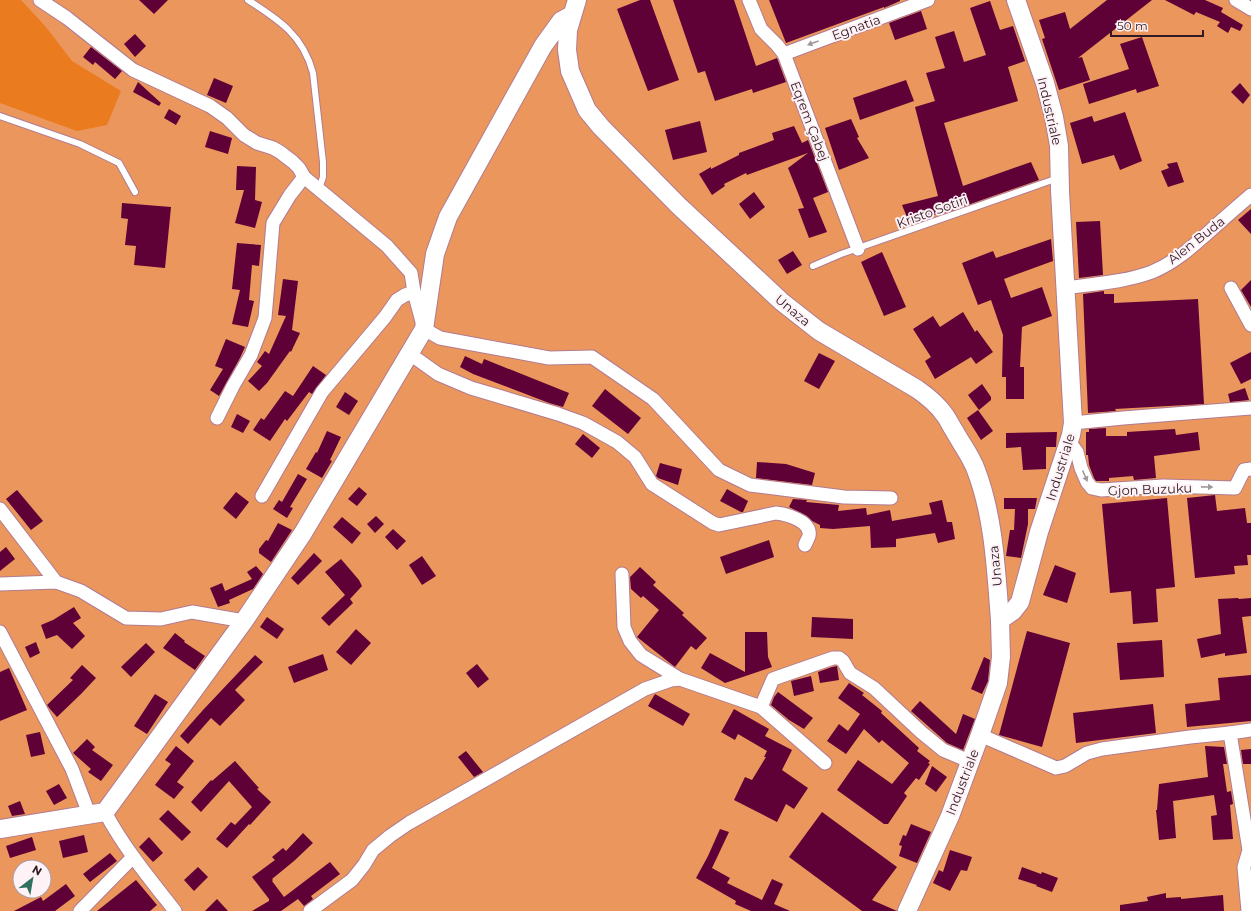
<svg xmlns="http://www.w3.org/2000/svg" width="1251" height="911" font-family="Montserrat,sans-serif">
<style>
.green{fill:#eb965c;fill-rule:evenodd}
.forest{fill:#ea7c1f}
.building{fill:#5f0037}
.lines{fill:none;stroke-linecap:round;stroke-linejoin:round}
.lane-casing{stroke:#b17b90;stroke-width:8}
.street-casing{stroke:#b17b90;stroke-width:15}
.secondary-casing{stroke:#b17b90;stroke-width:20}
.lane{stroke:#fff;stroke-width:6}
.street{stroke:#fff;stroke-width:13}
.secondary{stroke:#fff;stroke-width:18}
.oneway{fill:#a2989c}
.labels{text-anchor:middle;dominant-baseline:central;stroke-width:4;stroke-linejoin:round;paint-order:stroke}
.street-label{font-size:13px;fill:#301a23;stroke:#fef2f6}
</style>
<rect width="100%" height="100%" fill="#fcc1d8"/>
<path class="green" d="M0 0H1251V911H0ZM20 867H44V891H20Z"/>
<path class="forest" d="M0 0H21L46 27 72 61 121 91 107 125 77 131 0 103Z"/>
<g class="building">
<path d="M139 0H168L154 14Z"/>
<path d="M640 0H650L679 80 648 91 617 9Z"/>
<path d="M673 0H734L756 66 777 58 786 82 753 93 752 89 715 101 705 71 698 73Z"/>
<path d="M769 0H900V1L884 8V7L786 43Z"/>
<path d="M1107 0H1152L1078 58 1082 57 1090 80 1059 90 1042 39 1045 38 1039 20 1065 12 1070 29Z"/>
<path d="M1165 0H1205L1223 8 1221 12 1243 25 1240 31 1231 27 1228 33 1217 26 1220 22 1196 12 1194 15Z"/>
<path d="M990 1 1000 30 1013 26 1025 61 1008 67 1018 101 944 123 963 186 1031 162 1039 180 942 214V213L909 222 902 205 938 196 915 107 935 101 926 73 945 68 935 37 954 31 964 62 986 55 970 8Z"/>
<path d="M921 11 927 29 895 40 889 23Z"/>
<path d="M135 34 146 46 135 57 124 44Z"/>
<path d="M1142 37 1159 86 1137 93 1136 89 1089 104 1083 84 1129 69 1120 44Z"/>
<path d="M91 47 122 71 115 79 95 62 93 65 83 57Z"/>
<path d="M214 78 233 86 226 103 207 95Z"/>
<path d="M906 80 914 101 860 120 853 98Z"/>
<path d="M138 82 161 103 159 106 133 92Z"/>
<path d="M1240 83 1250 95 1243 104 1231 92Z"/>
<path d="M169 109 181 116 176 125 164 118Z"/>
<path d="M1125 112 1142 161 1120 170 1114 155 1082 164 1070 123 1092 116 1094 122Z"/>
<path d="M851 119 859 137 857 138 869 158 839 170 825 128Z"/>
<path d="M700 121 707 152 673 160 665 130Z"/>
<path d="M794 126 802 143 808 140 828 192 813 198 827 232 809 238 798 209 804 208 788 168 808 153 747 175 746 173 724 184 725 186 712 195 699 174 711 167V169L739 155V153L774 140 772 133Z"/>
<path d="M210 131 232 138 228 154 205 147Z"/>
<path d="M1177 162 1184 182 1168 187 1161 171 1169 168 1167 164Z"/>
<path d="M237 166 256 167 255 200 262 202 255 228 235 223 244 190H236Z"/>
<path d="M754 192 765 207 750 219 739 204Z"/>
<path d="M122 203 171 207 165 268 134 265 136 246 125 245 128 219 121 218Z"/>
<path d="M1251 209V234L1238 220Z"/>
<path d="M1100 221 1103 275 1079 278 1076 222Z"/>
<path d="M1051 239 1053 261 1004 279 1011 298 1042 287 1052 316 1022 327 1020 367H1024V399H1006V377H1002L1003 335 991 300 978 305 962 263 993 251 996 258Z"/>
<path d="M237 243 261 245 259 266 252 265 249 300 254 301 248 327 232 324 240 290 232 289Z"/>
<path d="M793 251 802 265 787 274 778 260Z"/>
<path d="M882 252 906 307 884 316 861 262Z"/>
<path d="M283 279 298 281 292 330 300 333 291 352 290 351 267 383 259 391 248 381 262 366 257 362 265 351 269 354 286 316 278 315Z"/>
<path d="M1251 280V307L1241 290Z"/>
<path d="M1104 291V294H1114V303L1198 299 1204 404 1115 409 1116 411 1088 413 1083 294Z"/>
<path d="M963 312 975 332 977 330 993 352 976 364 971 357 935 379 925 361 931 357 913 329 933 316 940 327Z"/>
<path d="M226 339 245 347 240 358 219 396 210 390 223 369 215 366Z"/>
<path d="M1251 352V379L1241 384 1230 363Z"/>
<path d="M819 353 835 361 819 389 804 381Z"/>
<path d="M465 356 482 364 484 359 569 393 563 407 549 403 473 374 460 367Z"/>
<path d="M313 366 326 375 312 394 309 392 287 421 285 419 270 441 253 430 261 418 264 420 285 391 293 396Z"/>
<path d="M982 384 991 397V400L979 410 968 395Z"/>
<path d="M1245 388 1249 400 1230 402 1228 394Z"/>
<path d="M605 389 641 418 628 434 592 406Z"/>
<path d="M345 392 358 401 349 415 336 407Z"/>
<path d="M978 410 993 431 981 440 967 418Z"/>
<path d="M237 414 250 421 243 433 231 427Z"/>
<path d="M1106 428V436H1127V432L1175 429 1176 435 1198 432 1200 450 1154 456 1156 478 1134 480 1133 476 1109 478V481H1096L1094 478 1089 465 1088 455H1086V432H1089V429Z"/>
<path d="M327 431 341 437 330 460 332 461 322 478 306 469 316 452 317 453Z"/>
<path d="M1057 432 1056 447H1046V469L1023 470 1021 447 1006 448V433Z"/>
<path d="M583 434 600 448 592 458 575 444Z"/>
<path d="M757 462 786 464 815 473 812 485 756 478Z"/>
<path d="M660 463 682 469 678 485 658 478 656 476Z"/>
<path d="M298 474 307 479 290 507 293 508 287 518 273 509 279 500 282 502Z"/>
<path d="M359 487 367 494 357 506 348 499Z"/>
<path d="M727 489 748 501 743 512H741L720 501Z"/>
<path d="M17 490 43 521 31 530 6 499Z"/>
<path d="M236 492 249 502 236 519 223 508Z"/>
<path d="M1215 495 1217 511 1245 508 1247 523H1251V555H1247L1248 565 1234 566 1235 574 1195 578 1187 498Z"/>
<path d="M1004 498H1037L1035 509H1028V524L1021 558 1006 556 1010 530H1014L1015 509H1004Z"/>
<path d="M1167 498 1175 587 1156 589 1158 622 1133 624 1131 591 1110 593 1102 504Z"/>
<path d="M793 499 807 500 806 502 839 505 838 511 866 508 867 515 890 510 892 521 932 514 929 503 942 500 947 522H952L955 539 938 543 935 533 896 539V547L871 548 870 526 833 529 820 528V525L812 521 807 516 789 507Z"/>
<path d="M376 516 384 524 375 533 367 524Z"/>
<path d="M342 517 361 533 352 544 333 527Z"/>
<path d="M278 523 292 530 271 562 259 553V549L266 540 268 541Z"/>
<path d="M393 529 406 541 397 550 385 537Z"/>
<path d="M769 540 774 557 726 574 720 557Z"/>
<path d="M6 547 15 559 0 571V552Z"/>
<path d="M314 553 322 561 298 585 291 578Z"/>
<path d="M422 556 436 576 422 585 409 565Z"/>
<path d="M341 559 359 580 362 586 350 599 353 603 329 626 321 618 345 595 325 572Z"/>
<path d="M1055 565 1076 573 1067 603 1043 595Z"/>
<path d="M256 566 263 574 253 589 229 600 230 603 218 607 210 588 222 583 225 591 252 579 247 572Z"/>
<path d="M640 567 656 582 653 585 684 613 682 615 707 638 696 650 691 646 675 667 637 637 659 610 643 596 641 598 631 589 630 577Z"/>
<path d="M1238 598 1239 599 1251 598V616L1242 617 1247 653 1225 656V653L1201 658 1197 639 1221 634 1218 599Z"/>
<path d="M74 607 81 618 73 623 85 636 72 649 57 635 46 639 41 625 53 620Z"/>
<path d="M267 617 284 629 277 639 260 627Z"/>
<path d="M812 617 853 619V639L811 637Z"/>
<path d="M356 629 371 643 351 665 336 652Z"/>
<path d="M1027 631 1070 643 1042 747 999 735Z"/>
<path d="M745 632H767L768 657 772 667 725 683 701 668 710 653 745 672Z"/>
<path d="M175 633 185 641 184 642 205 656 195 670 163 648Z"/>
<path d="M1162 640 1164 677 1120 680 1117 643Z"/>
<path d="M36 642 40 653 30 658 25 647Z"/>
<path d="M146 643 155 652 131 677 121 667Z"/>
<path d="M323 654 328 670 294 683 288 667Z"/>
<path d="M255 655 263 662 235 690 245 700 220 726 211 718 188 744 180 736 203 710Z"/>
<path d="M984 657 990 660 988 681 982 694 971 689Z"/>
<path d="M477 664 489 679 478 688 466 673Z"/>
<path d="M82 665 96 678 81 694 57 717 50 709 47 705 73 680 70 678Z"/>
<path d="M837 666 839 680 820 683 818 672 832 667Z"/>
<path d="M9 668 27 710 0 721V672Z"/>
<path d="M1251 675V721L1187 727 1185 704 1220 700 1218 678Z"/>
<path d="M811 676 814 691 794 696 791 681Z"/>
<path d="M849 683 864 693 862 695 882 711 881 713 919 748 917 751 930 761 928 763 930 764 919 780 916 778 904 793 907 796 888 824H884L837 790 858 760 892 784 909 763 882 740 879 743 864 729 846 754 827 741 839 724 848 731 860 714 838 698Z"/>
<path d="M778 692 813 718 804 729 789 720 771 705 774 697Z"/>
<path d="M155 694 168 702 147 734 134 726Z"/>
<path d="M655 694 690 714 683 726 648 706Z"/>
<path d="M920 701 956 734 963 714 975 719 963 750 947 743 911 711Z"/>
<path d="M1153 704 1156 733 1076 743 1073 713Z"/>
<path d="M734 709 769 729 765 736 792 750 782 770 808 788 794 809 786 804 777 822 734 800 745 777 752 780 766 757H764L767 751 738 734 735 740 721 732Z"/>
<path d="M40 732 45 754 31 757 26 735Z"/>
<path d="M87 739 95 747 92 750 113 765 101 781 88 772 91 769 73 753Z"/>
<path d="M176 746 194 761 177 782 184 787 174 799 155 785 171 764 165 760Z"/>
<path d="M1205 746 1224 747 1227 764H1223L1227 792 1231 791 1233 804 1230 805 1233 839 1213 840 1211 816 1217 815 1214 795 1173 801 1176 838 1159 840 1156 810H1157L1159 784 1208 777Z"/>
<path d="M1251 749V764H1243L1241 750Z"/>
<path d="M466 751 483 772 474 777 458 757Z"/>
<path d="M235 761 259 788 257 789 271 802 250 825 249 824 227 848 216 839 231 822 235 825 252 807 229 781 201 812 191 802 211 780 212 781Z"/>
<path d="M932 766 947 777 936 792 925 784Z"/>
<path d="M59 784 67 798 54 805 46 791Z"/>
<path d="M20 801 25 814 12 816 8 806Z"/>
<path d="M168 810 191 832 182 841 159 819Z"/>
<path d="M822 812 897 867 872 900 897 911H862L789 857Z"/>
<path d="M911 824 931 832 917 863 899 856 902 846 899 845 903 835 906 836Z"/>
<path d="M720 829 729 832 712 868 730 878 727 883 762 900 772 879 783 884 774 904 790 911H751L735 904 736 901 696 878 708 856Z"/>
<path d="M303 833 313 843 294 861 272 879 273 880 272 881 284 897 330 862 340 874 311 896 313 899 304 906 298 899 281 911H252L269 901V899L252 877 275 860 272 857 283 848 286 851Z"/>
<path d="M84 835 88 852 63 858 59 841Z"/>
<path d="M32 837 36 850 10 858 6 846Z"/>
<path d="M149 837 163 853 153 862 139 847Z"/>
<path d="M950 850 972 857 967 871 961 870 950 891 933 883 939 870 943 872Z"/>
<path d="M110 853 117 861 90 882 83 874Z"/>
<path d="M198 867 208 877 194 891 184 880Z"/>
<path d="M1022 867 1041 874 1042 872 1058 878 1052 892 1036 886 1037 885 1018 879Z"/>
<path d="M136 880 157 905 150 911H97Z"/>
<path d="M66 884 75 896 55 911H14L41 897 43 901Z"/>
<path d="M1166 893V898L1181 897V899L1223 895 1224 911H1120V905L1148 901 1147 897Z"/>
<path d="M217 899 228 911H205Z"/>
</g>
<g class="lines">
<g class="lane-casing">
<g id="lane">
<path d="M248 0C279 20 303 35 313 73L323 162V177L319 189"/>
<path d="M0 116 80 144 119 163 135 192"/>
<path d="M813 266 841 254 1058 178"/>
</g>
</g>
<g class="street-casing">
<g id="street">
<path d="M40 0 67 18 133 70 210 106 227 118 244 135 257 143 273 148 280 152 293 162 299 168 304 177 387 246 411 273 414 292 424 329 440 338 549 358 592 357 653 399 719 470 750 485 844 497 891 498"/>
<path d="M749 0 761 29 777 45 784 54 858 249"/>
<path d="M1236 0 1251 9"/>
<path d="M784 54 928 0"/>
<path d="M1065 288C1094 284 1125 282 1152 272 1174 263 1192 247 1210 231 1223 219 1237 207 1251 195"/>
<path d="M1231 288 1251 325"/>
<path d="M410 354 438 374 471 388 558 414 583 423 617 442 635 457 652 484 713 523 719 525 776 513C786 514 812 521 809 536 808 539 806 542 805 545"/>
<path d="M217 418 233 386 251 355 265 318 273 223 290 195 304 177"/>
<path d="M1073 423 1123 418 1251 408"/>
<path d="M1069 441 1077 452 1081 468 1087 482 1092 488 1101 490 1163 486 1235 488 1244 470 1251 469"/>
<path d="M262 496 322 392 385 317 397 300 405 295 414 292"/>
<path d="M0 509 56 582"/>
<path d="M622 574 624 627 630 641 641 655 680 679 761 707 825 763"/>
<path d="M0 584 56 582 81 591 126 618 161 619 192 612 244 621"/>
<path d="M0 632 72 769 89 814"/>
<path d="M761 707 773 679 833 658H839L843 661 850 673 874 688 921 732 943 750 969 761"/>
<path d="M980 735 1056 768 1065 766 1087 753 1102 749 1190 737 1230 733"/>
<path d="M105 812C124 848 150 879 175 911"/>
<path d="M80 911 133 857"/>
<path d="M310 911 352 880 364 865 373 850 390 836 409 823 645 689 671 680 680 679"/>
<path d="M1248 911 1244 867 1249 850 1230 733 1251 730"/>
</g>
</g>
<g class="secondary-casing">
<g id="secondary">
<path d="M577 0 568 30 567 50 570 71 587 110 601 127 679 206 782 302 819 331 917 389C927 396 937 404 944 414 948 419 951 426 955 432 962 445 971 456 976 470 994 517 996 570 1000 620"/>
<path d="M0 829 105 812 244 621 303 533 424 329 435 254 448 217 543 46 561 21 572 15"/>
<path d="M907 911 950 816 980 735 998 683 1001 657 1000 620 1013 611 1020 602 1039 532 1071 435 1073 423 1060 191 1059 146 1054 117 1045 83 1016 0"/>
</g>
</g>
<use href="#lane" class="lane"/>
<use href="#street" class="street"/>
<use href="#secondary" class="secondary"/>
</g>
<defs><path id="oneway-solid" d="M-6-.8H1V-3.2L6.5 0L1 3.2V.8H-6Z"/></defs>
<g class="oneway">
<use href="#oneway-solid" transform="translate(813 43) rotate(160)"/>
<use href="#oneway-solid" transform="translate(1085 476) rotate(66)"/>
<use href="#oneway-solid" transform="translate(1207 487) rotate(1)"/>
</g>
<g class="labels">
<g class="street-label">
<text transform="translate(856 27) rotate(-20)">Egnatia</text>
<text transform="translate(1050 111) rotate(77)">Industriale</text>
<text transform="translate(810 121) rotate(69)">Eqrem Çabej</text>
<text transform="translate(932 211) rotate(-20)">Kristo Sotiri</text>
<text transform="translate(1196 240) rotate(-38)">Alen Buda</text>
<text transform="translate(793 310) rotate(40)">Unaza</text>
<text transform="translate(1060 467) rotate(-73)">Industriale</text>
<text transform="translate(1150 489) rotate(-2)">Gjon Buzuku</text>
<text transform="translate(995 566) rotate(-96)">Unaza</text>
<text transform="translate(962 782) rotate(-69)">Industriale</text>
</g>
</g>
<g transform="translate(32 879) rotate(31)"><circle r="19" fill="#fef2f6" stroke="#ac9ca2"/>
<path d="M0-3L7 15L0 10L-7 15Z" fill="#2f705f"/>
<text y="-6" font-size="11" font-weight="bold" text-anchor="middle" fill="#301a23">N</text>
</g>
<path d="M1111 30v6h92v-6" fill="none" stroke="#301a23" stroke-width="2"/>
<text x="1117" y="30" font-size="12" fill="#301a23" stroke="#fef2f6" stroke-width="3" paint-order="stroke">50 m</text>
</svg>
